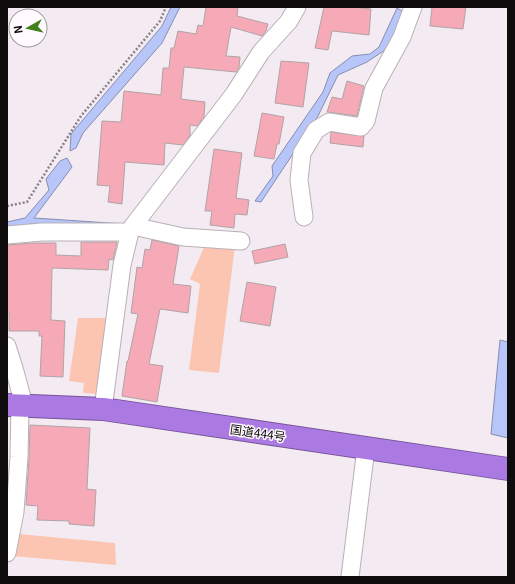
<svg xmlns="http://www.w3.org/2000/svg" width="515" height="584" font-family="Georgia,'Noto Sans JP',serif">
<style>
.green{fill:#fbc5b2}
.water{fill:#b7c5f8;stroke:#858eb2}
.building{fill:#f6a9b6;stroke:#afa4a6}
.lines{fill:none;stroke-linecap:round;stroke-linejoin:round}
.street-casing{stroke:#b9b0b6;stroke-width:19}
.highway-casing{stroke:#745398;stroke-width:24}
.path{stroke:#878186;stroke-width:2.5;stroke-dasharray:2 2;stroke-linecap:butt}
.street{stroke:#fff;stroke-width:17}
.highway{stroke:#ab79e2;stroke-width:22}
.labels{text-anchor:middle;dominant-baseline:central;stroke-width:3;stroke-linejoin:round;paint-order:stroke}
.street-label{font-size:12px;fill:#0f0c0e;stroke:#fefafd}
</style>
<rect width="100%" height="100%" fill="#f4ebf2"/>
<g class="green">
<path d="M206 243 235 246 219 373 189 370 200 284 190 279Z"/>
<path d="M78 318H109L98 394 83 393 84 383 69 381Z"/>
<path d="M19 534 115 543 116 565 12 556Z"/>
</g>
<g class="water">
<path d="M171 7H180L162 43 83 133 76 148 70 151 71 134 162 26Z"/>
<path d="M397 8 404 12 388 48 367 62 338 75 318 116 261 202 255 201 273 176 272 166 323 92 330 73 352 56 370 54 379 47Z"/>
<path d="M67 158 72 167 34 218 125 224 122 228 32 224 7 228V222L25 218 49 190 46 179 60 161Z"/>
<path d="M500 340 508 342V438L491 434Z"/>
</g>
<g class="building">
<path d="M206 7H238L237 16 268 24 266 31 262 36 231 27 226 56 240 57 239 68 236 72 184 67 181 99 205 102 204 117 197 126 190 125V136L183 145 165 143 164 165 125 162 122 204 108 202 110 186 97 185 102 121 121 122 124 91 161 95 163 68H169L171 48H174L178 31 196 34 198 25 203 26Z"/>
<path d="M324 7H352L371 9 369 35 332 31 328 50 315 48Z"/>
<path d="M432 7H466L463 29 430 26Z"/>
<path d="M281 61 309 63 303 107 275 103Z"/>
<path d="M347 81 364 86 357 116 327 112 332 97 342 99Z"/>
<path d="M262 113 284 117 279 144H277L274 159 254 156Z"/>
<path d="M331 132 364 136 363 147 330 143Z"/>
<path d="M214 149 242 153 236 198 249 200 247 215 235 214 234 228 210 225 212 211H205Z"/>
<path d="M152 240 179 246 173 284 191 286 188 313 160 309 149 364 163 366 157 402 122 396 127 361H128L138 314 131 313 137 267 142 268 145 249 150 250Z"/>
<path d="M81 242H117L113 260 109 259 108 270 52 268 51 320 65 321 63 377 40 376 42 336H39V331H9V312H7V245L33 243H56V255L81 256Z"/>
<path d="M285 244 288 257 255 264 252 251Z"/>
<path d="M247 282 276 287 270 326 240 321Z"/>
<path d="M30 425 90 428 87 489 96 490 94 526 69 524V521L37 520 38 506 26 505 29 458Z"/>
</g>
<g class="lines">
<g class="street-casing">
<g id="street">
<path d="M304 217 299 180 302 153 316 130 329 122 361 127 366 121 374 88 402 37 413 7"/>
<path d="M133 226 183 237 241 241"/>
<path d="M7 235 42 232H130"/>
<path d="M7 346 14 368 24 405"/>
<path d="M103 409 122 265 130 232 133 226 234 94 261 52 289 21 297 7"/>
<path d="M7 553 15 512 19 457 20 405"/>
<path d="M350 577 366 448"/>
</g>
</g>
<g class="highway-casing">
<path id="highway" d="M7 405 103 409 508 469"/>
</g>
<path class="path" d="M7 206 27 202 81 116 160 21 166 7"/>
<use href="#street" class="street"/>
<use href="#highway" class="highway"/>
</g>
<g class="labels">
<g class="street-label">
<text transform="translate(258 432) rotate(8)">国道444号</text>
</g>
</g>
<rect width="515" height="584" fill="none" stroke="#0f0c0e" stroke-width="16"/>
<g transform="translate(28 28) rotate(262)"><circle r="19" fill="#fefafd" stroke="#9e9b9d"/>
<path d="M0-3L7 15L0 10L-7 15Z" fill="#417f1d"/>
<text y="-6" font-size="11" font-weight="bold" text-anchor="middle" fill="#0f0c0e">N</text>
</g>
</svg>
